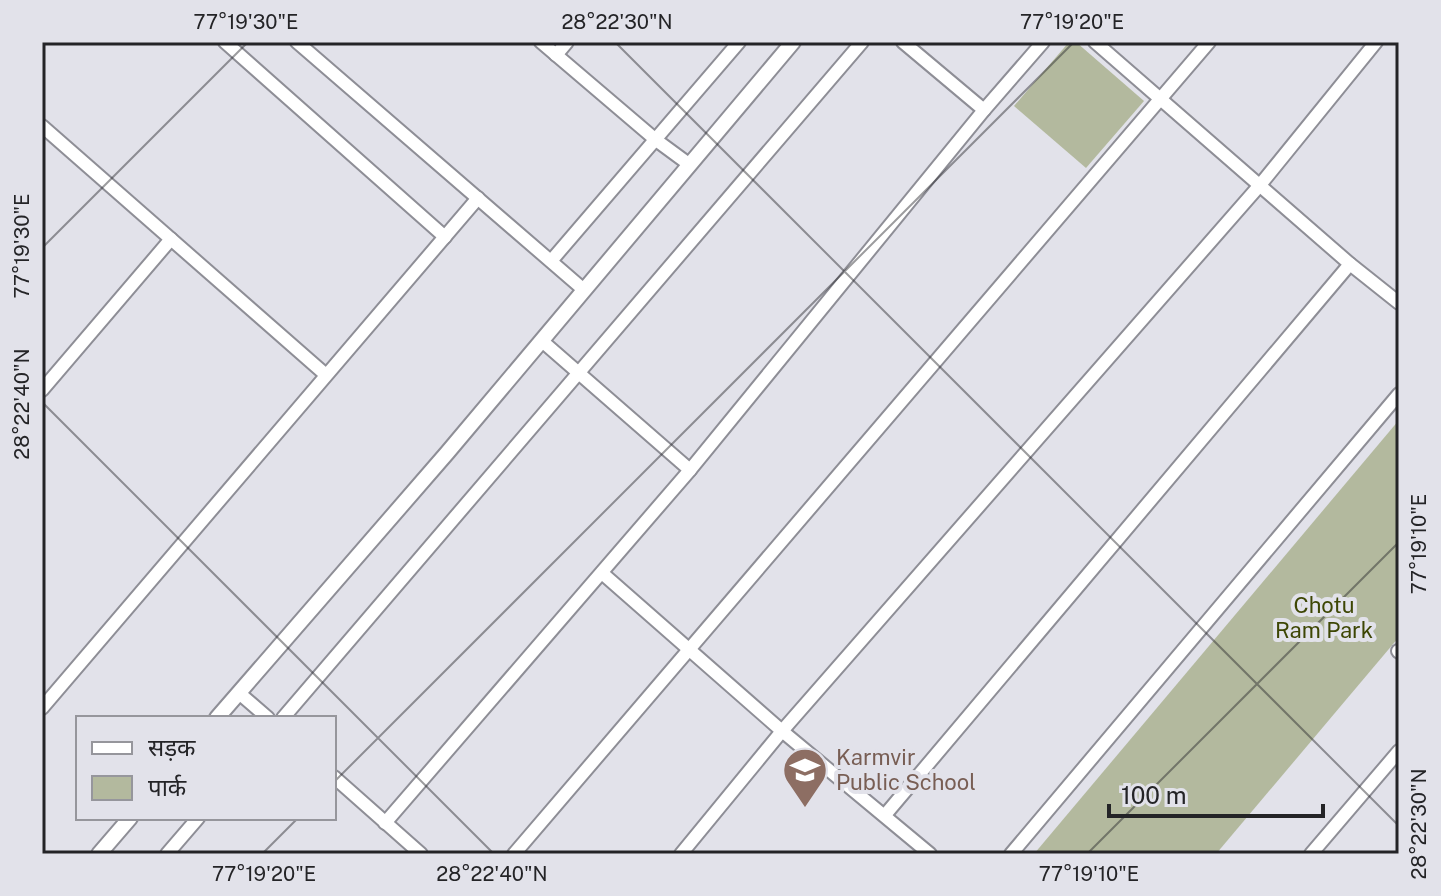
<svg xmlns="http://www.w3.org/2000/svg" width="1441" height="896" font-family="'Public Sans','Noto Sans Devanagari',sans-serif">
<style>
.green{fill:#b3b99e}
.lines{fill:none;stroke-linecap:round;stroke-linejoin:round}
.minor-casing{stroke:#8e8e96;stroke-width:16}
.tertiary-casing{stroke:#8e8e96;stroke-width:18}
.minor{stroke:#fff;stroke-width:12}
.tertiary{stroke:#fff;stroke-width:14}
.ticks{fill:none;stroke:#242427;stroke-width:2;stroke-opacity:0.45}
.labels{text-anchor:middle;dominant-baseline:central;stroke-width:8;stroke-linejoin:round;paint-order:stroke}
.park-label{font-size:22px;fill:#3d4604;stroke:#e2e2ea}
.education-label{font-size:22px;fill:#785e54;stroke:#e2e2ea;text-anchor:start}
.neatline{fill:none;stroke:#242427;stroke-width:3}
.ticks-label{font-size:20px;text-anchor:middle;fill:#242427}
</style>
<rect width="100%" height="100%" fill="#e2e2ea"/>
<g class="green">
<path d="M1069 42H1076L1144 101 1086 168 1014 106Z"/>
<path d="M1399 420V637L1216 854H1034Z"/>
</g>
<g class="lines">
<g class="minor-casing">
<g id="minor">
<path d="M225 42 445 237"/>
<path d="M297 42 584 290"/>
<path d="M541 42 656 140 690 165"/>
<path d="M903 42 984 110"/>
<path d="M1095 42 1350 264 1399 303"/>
<path d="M556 55 567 42"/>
<path d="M42 126 326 375"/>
<path d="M551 261 739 42"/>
<path d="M542 341 690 470"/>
<path d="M42 390 171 239"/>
<path d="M602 573 782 731 930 854"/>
<path d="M1398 651 1399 652"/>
<path d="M239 693 268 718"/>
<path d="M42 708 478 198"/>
<path d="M283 718 862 42"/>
<path d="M334 777 421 854"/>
<path d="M885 815 1350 264"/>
<path d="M385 823 690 470 984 110 1043 42"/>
<path d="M167 854 198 818"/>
<path d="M514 854 1209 42"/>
<path d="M681 854 782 731 1260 185 1376 42"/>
<path d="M1011 854 1399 394"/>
<path d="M1311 854 1399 751"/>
</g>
</g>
<g class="tertiary-casing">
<g id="tertiary">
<path d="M217 718 447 453 793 42"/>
<path d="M99 854 130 818"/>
</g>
</g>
<use href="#minor" class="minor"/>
<use href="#tertiary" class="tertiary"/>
</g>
<path class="ticks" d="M615 42 1399 826M42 248 248 42M42 402 494 854M334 782 1074 42M262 854 298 818M1087 854 1399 542"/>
<defs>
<g id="school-pin" transform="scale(2.3)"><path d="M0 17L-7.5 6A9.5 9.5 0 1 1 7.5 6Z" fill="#8d6e63" stroke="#e2e2ea"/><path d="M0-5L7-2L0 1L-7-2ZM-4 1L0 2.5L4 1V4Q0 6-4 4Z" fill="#fff"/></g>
</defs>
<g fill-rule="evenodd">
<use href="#school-pin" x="805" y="770"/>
</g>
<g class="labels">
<g class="park-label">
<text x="1324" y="605">Chotu<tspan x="1324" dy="25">Ram Park</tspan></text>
</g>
<g class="education-label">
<text x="836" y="757">Karmvir<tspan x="836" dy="25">Public School</tspan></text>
</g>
</g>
<rect width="1441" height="896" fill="none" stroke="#e2e2ea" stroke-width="88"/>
<rect x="76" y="716" width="260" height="104" fill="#e2e2ea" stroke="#96969c" stroke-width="2"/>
<rect x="92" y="742" width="40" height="12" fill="#ffffff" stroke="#96969c" stroke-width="2"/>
<text x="148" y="756" font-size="24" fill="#242427">सड़क</text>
<rect x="92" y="776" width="40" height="24" fill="#b3b99e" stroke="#96969c" stroke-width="2"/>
<text x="148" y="796" font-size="24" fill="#242427">पार्क</text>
<path d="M1109 804v12h214v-12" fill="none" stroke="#242427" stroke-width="4"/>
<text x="1121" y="804" font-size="24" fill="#242427" stroke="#e2e2ea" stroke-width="6" paint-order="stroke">100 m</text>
<rect x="44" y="44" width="1353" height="808" class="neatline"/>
<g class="ticks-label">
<text x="246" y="29">77°19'30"E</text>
<text x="617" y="29">28°22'30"N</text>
<text x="1072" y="29">77°19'20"E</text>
<text transform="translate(22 246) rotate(-90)" y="7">77°19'30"E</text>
<text transform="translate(22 404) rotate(-90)" y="7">28°22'40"N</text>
<text transform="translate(1419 544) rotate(-90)" y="7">77°19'10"E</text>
<text transform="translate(1419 824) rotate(-90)" y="7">28°22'30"N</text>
<text x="264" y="881">77°19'20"E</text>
<text x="492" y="881">28°22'40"N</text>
<text x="1089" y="881">77°19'10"E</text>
</g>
</svg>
